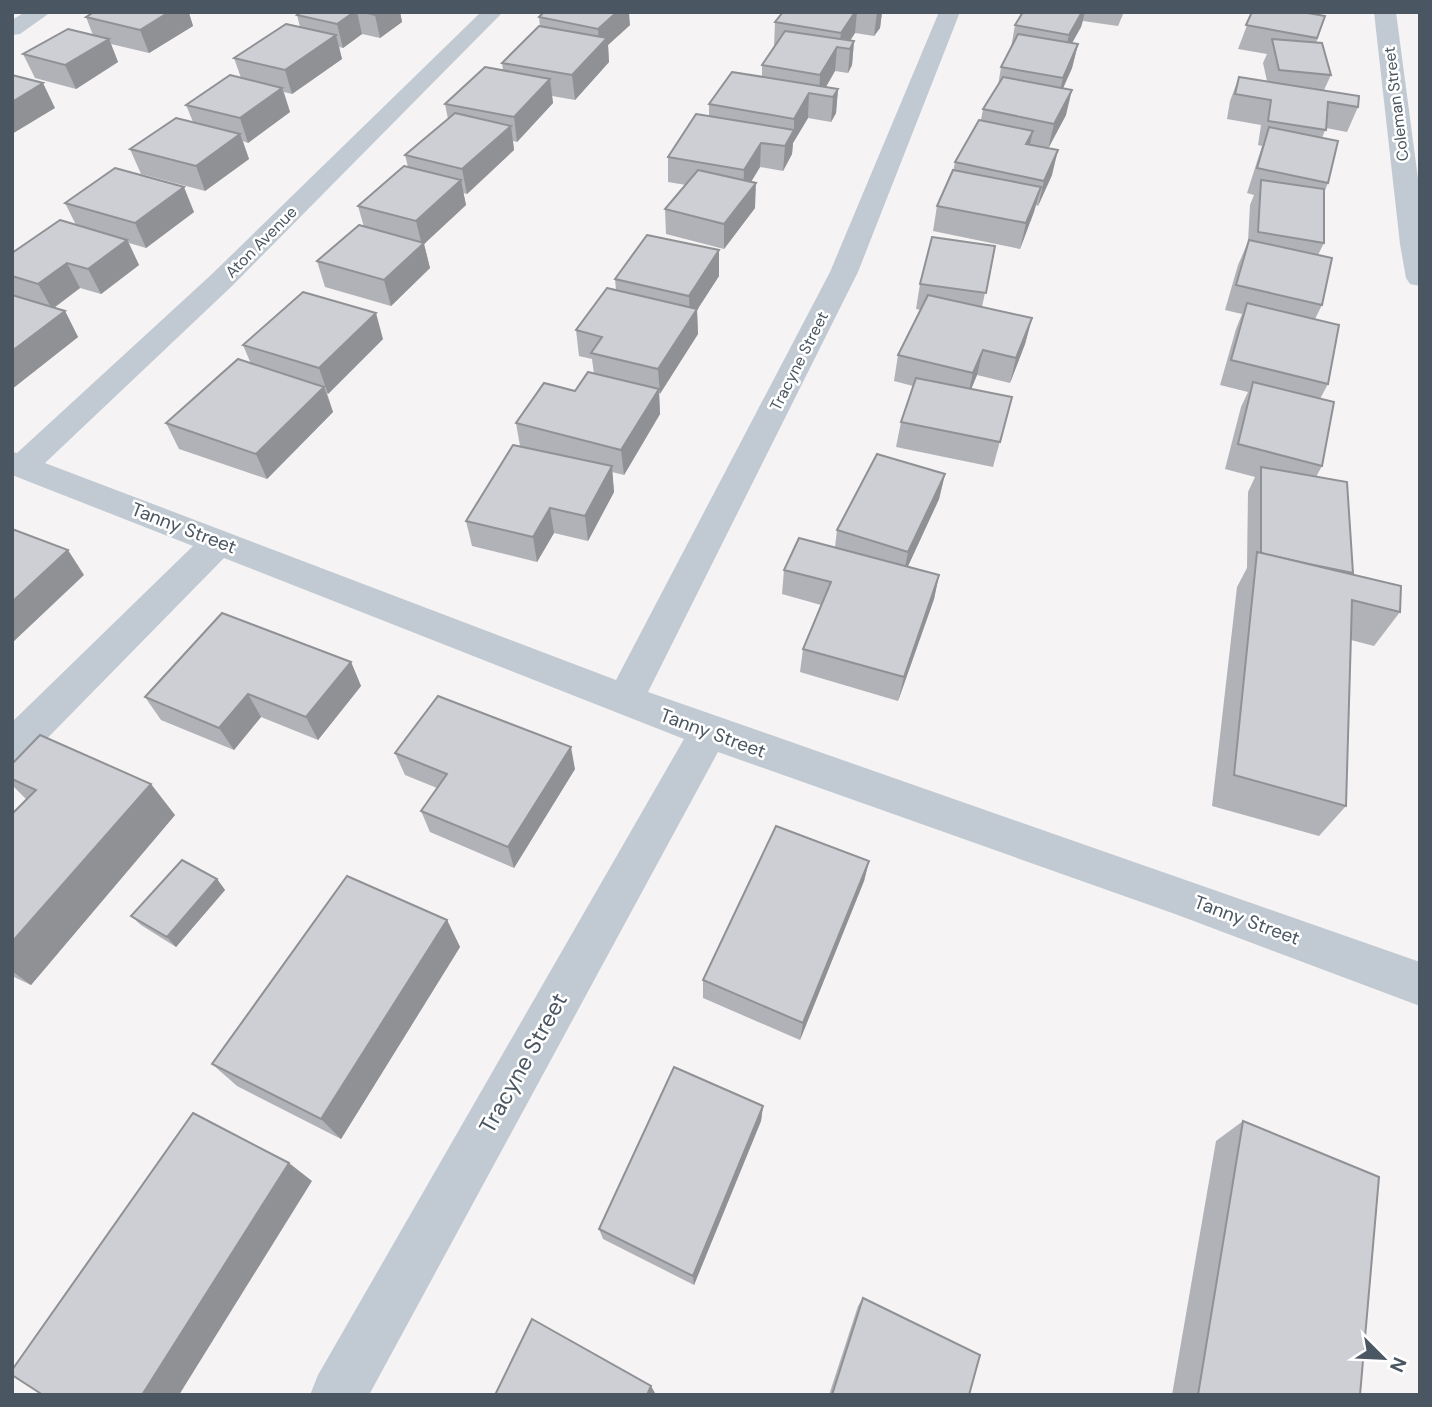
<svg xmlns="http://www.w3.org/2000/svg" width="1432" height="1407" font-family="'DM Sans',sans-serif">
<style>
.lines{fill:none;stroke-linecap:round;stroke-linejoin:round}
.street{fill:#c1cad2;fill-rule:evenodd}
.wall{fill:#b0b2b7}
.shaded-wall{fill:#909195}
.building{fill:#cdcfd5;stroke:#909195;stroke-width:2}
.labels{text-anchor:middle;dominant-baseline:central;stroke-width:5;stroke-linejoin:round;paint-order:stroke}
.far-street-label{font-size:16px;fill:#4a5661;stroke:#fff}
.street-label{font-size:19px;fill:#4a5661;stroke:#fff}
.near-street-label{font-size:23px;fill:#4a5661;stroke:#fff}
</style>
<rect width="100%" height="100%" fill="#f5f3f3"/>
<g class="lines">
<g class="street">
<path d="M25 12H51L20 34 12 35V20Z"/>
<path d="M481 12H503L232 286 45 463 616 680 830 272 939 12H960L858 272 648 692 1420 962V1006L1175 914 718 752 369 1395H310L318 1375 684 739 224 558 26 760 12 764V722L193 546 12 475V452L17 453 212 274Z"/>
<path d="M1374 12H1396L1420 194V286L1410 284 1406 278 1400 244Z"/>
</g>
</g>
<g class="wall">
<path d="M301 12H400L402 22 380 38 362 34 343 48 339 47 342 59 292 94 284 92 290 112 248 143 243 141 249 159 205 191 141 174 130 149 193 122 186 105 241 78 234 58 300 27 297 15Z"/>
<path d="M783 12H882L880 28 874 36 855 33 850 41H854L852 65 848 73 835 71 826 87 838 89 836 113 831 122 808 118 793 143 792 154 783 171 760 167 751 182 755 208 724 249 666 234 665 209 686 185 668 182V157L709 116V104L762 76V65L775 46H774L775 22Z"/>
<path d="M1023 12H1124L1118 26 1083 21 1081 27 1072 43 1078 44 1072 68 1063 88 1066 115 1048 148 1052 175 1038 206 1036 205 1020 249 933 231 937 206 953 172 955 162 981 120 983 109 998 86 1001 67 1011 48 1015 25Z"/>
<path d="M1252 12H1307L1325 16 1316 43 1331 75 1324 90 1358 107 1347 132 1326 128 1322 138 1328 183 1324 193V243L1318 255 1322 305 1315 319 1328 384 1320 399 1322 466 1316 477 1353 573 1352 574 1400 612 1374 646 1351 640 1346 806 1319 836 1212 806 1237 587 1247 568 1248 492 1255 477 1225 469 1241 407 1248 392 1220 385 1236 329 1242 314 1225 310 1238 265 1248 242 1250 205 1254 195 1247 193 1262 146 1258 145 1261 125 1227 119 1230 101 1239 77 1267 81 1263 63 1267 54 1238 49Z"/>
<path d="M189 13 193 26 149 53 111 44 118 62 76 89 35 78 23 54 93 35 86 17Z"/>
<path d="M539 17 630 25 608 45 609 62 575 100 552 96 553 103 517 142 513 141 514 150 467 194 463 193 466 205 424 244 430 268 391 306 325 287 317 261 364 227 358 206 408 167 405 155 448 119 445 104 503 70 502 63 540 26Z"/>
<path d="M65 203 194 212 146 248 129 243 139 265 101 294 80 288 54 308 65 311 78 337 12 389V253L76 225Z"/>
<path d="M995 246 982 307 1032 318 1025 344 1010 383 977 375 971 389 1012 397 993 467 896 447 901 422 913 386 894 381 898 355 921 310 916 309 920 284Z"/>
<path d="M719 250V276L697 310 698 334 659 394 660 414 624 475 612 472 614 492 588 541 554 533 537 562 472 546 466 521 520 446 516 423 575 391 594 374 592 359 579 356 576 330 616 290 615 279Z"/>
<path d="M383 339 328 394 327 393 333 412 267 479 179 449 166 423 251 364 243 345Z"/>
<path d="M945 474 939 499 908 566 939 575 934 599 898 701 800 672 803 649 821 605 782 594 784 570 835 547 837 530Z"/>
<path d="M351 662 361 686 318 740 261 717 234 750 161 720 145 697Z"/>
<path d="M395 753 575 769 514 868 430 832 421 811 437 788 405 775Z"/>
<path d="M12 764 175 815 31 985 12 976V814L26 799 12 785Z"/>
<path d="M869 861 864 881 800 1040 703 998V980Z"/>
<path d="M217 879 225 890 176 947 141 925 131 916Z"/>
<path d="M447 920 460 947 341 1139 237 1086 212 1064Z"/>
<path d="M763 1106 761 1121 694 1285 603 1239 599 1229Z"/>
<path d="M1243 1121 1360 1395H1172L1216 1141Z"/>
<path d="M863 1298 969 1395H829L858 1306Z"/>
</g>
<g class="shaded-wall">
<path d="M169 12H191L189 13 193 26 149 53 140 30Z"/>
<path d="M354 12H357L362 34 343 48 337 24Z"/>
<path d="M378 12H400L402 22 380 38 375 15Z"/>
<path d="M617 12H629L630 25 608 45 609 62 575 100 572 75 599 47 598 29Z"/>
<path d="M855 12H857L855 33 845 48H839L841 33Z"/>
<path d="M877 12H882L880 28 874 36Z"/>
<path d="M1082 12H1085L1081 27 1063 59 1069 35Z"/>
<path d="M336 35 342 59 292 94 285 70Z"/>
<path d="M109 39 118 62 76 89 65 65Z"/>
<path d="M854 41 852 65 848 73 850 49Z"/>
<path d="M1078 44 1072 68 1057 102 1063 78Z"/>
<path d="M837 47 835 71 821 95H819L820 75Z"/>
<path d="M550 79 553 103 517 142 514 117Z"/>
<path d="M43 83 55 108 12 134V102Z"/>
<path d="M282 88 290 112 248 143 240 118Z"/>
<path d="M838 89 836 113 831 122 833 97Z"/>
<path d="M1072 90 1066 115 1048 149 1054 124Z"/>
<path d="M809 93 808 118 793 143 792 154 783 171 785 146 794 130V119Z"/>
<path d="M511 126 514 150 467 194 462 169Z"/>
<path d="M1033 131 1027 156 1026 144Z"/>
<path d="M240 134 249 159 205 191 196 166Z"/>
<path d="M761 143 760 167 743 195 744 170Z"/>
<path d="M1058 150 1052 175 1038 206 1044 181Z"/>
<path d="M461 180 466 205 424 244 430 268 391 306 384 280 422 245 416 221Z"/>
<path d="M756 183 755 208 724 249V224Z"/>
<path d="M184 187 194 212 146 248 135 223Z"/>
<path d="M1041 187 1034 212 1020 249 1026 223Z"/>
<path d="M127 240 139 265 101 294 88 269Z"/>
<path d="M719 250V276L697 310 698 334 660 394 658 369 690 320 689 296Z"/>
<path d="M67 263 80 288 52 309 38 284Z"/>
<path d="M65 311 78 337 12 389V351Z"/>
<path d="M376 313 383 339 328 394 319 368Z"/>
<path d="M1032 318 1025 344 1010 383 1016 358Z"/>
<path d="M983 350 977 375 967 399 973 373Z"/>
<path d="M324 387 333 412 267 479 256 454Z"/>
<path d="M659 389 660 414 624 475 621 450Z"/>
<path d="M612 466 614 492 588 541 585 516Z"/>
<path d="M945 474 939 499 903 577 908 552Z"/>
<path d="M550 508 554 533 537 562 533 537Z"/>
<path d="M68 550 84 575 12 643V602Z"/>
<path d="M939 575 934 599 898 701 904 677Z"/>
<path d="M351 662 361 686 318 740 306 717Z"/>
<path d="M248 694 261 717 234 750 219 728Z"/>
<path d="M571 747 575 769 514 868 508 847Z"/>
<path d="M151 784 175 815 31 985 12 971V942Z"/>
<path d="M869 861 864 881 800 1040 803 1023Z"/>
<path d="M217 879 225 890 176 947 167 937Z"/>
<path d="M447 920 460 947 341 1139 321 1119Z"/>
<path d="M763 1106 761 1121 694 1285 693 1276Z"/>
<path d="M289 1163 312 1181 179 1395H142Z"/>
<path d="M651 1386 655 1393 654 1395H647Z"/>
</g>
<g class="building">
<path d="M94 12H169L140 30 86 17Z"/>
<path d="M301 12H354L337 24 297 15Z"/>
<path d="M363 12H378L375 15Z"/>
<path d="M544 12H617L598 29 539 17Z"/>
<path d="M783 12H855L841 33 775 22Z"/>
<path d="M1023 12H1082L1069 35 1015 25Z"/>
<path d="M1252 12H1302L1325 16 1317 38 1246 25Z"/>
<path d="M286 24 336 35 285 70 234 58Z"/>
<path d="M539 26 607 38 572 75 502 63Z"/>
<path d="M68 29 109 39 65 65 23 54Z"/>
<path d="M785 31 854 41 850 49 837 47 820 75 762 65Z"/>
<path d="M1018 34 1078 44 1063 78 1001 67Z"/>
<path d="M1272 39 1322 43 1331 75 1279 70Z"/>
<path d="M485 67 550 79 514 117 445 104Z"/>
<path d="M732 72 838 89 833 97 809 93 794 119 709 104Z"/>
<path d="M12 75 43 83 12 102Z"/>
<path d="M230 75 282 88 240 118 186 105Z"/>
<path d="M1003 77 1072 90 1054 124 983 109Z"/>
<path d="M1239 77 1359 96 1358 107 1328 102 1326 130 1268 121 1271 100 1235 94Z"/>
<path d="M455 113 511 126 462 169 405 155Z"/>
<path d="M696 114 794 130 785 146 761 143 744 170 668 157Z"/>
<path d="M176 118 240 134 196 166 130 149Z"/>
<path d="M979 120 1033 131 1026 144 1058 150 1044 181 955 162Z"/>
<path d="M1269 127 1338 141 1328 183 1257 168Z"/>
<path d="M404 166 461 180 416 221 358 206Z"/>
<path d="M115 168 184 187 135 223 65 203Z"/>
<path d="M698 170 756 183 724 224 665 209Z"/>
<path d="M953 170 1041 187 1026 223 937 206Z"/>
<path d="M1261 180 1324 189V243L1258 232Z"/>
<path d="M60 220 127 240 88 269 67 263 38 284 12 276V253Z"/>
<path d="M359 225 424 243 384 280 317 261Z"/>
<path d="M647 235 719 250 689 296 615 279Z"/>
<path d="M932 237 995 246 986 293 920 284Z"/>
<path d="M1249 240 1332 258 1322 305 1236 285Z"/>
<path d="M607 288 697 309 658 369 591 353 602 337 576 330Z"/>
<path d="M303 292 376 313 319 368 243 345Z"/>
<path d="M12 295 65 311 12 351Z"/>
<path d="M928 295 1032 318 1016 358 983 350 973 373 898 355Z"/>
<path d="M1247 303 1339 325 1328 384 1231 360Z"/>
<path d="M238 359 324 387 256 454 166 423Z"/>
<path d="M588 372 659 389 621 450 516 423 544 383 575 391Z"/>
<path d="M916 378 1012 397 1000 442 901 422Z"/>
<path d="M1253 382 1334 402 1322 466 1238 444Z"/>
<path d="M513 445 612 466 585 516 550 508 533 537 466 521Z"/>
<path d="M877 454 945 474 908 552 837 530Z"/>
<path d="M1261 467 1347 482 1353 573 1309 564 1261 553Z"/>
<path d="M12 529 68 550 12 602Z"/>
<path d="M799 538 939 575 904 677 803 649 831 582 784 570Z"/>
<path d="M1257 552 1401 586 1400 612 1352 600 1346 806 1234 775Z"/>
<path d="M222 613 351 662 306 717 248 694 219 728 145 697Z"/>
<path d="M438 696 571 747 508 847 421 811 447 774 395 753Z"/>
<path d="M40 735 151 784 12 942V814L36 790 12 779V764Z"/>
<path d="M776 826 869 861 803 1023 703 980Z"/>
<path d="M182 860 217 879 167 937 131 916Z"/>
<path d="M347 876 447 920 321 1119 212 1064Z"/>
<path d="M674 1067 763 1106 693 1276 599 1229Z"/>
<path d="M193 1113 289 1163 142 1395H43L12 1375V1370Z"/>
<path d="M1243 1121 1379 1177 1360 1395H1198Z"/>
<path d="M863 1298 980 1355 969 1395H832Z"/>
<path d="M532 1319 651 1386 647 1395H495Z"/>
</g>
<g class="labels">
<g class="far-street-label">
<text transform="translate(1396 104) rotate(-97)">Coleman Street</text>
<text transform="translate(261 242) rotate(-45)">Aton Avenue</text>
<text transform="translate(799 361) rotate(-63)">Tracyne Street</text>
</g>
<g class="street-label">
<text transform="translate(184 528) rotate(21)">Tanny Street</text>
<text transform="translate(713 733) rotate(20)">Tanny Street</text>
<text transform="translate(1247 920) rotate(20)">Tanny Street</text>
</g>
<g class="near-street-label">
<text transform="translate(523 1063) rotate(-61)">Tracyne Street</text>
</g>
</g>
<rect width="1432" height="1407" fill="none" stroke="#4a5661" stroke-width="28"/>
<g transform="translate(1383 1358) rotate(114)" stroke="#ffffff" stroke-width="5" paint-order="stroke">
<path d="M0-5L12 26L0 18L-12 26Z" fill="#4a5661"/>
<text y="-10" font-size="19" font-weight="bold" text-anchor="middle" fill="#4a5661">N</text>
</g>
</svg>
